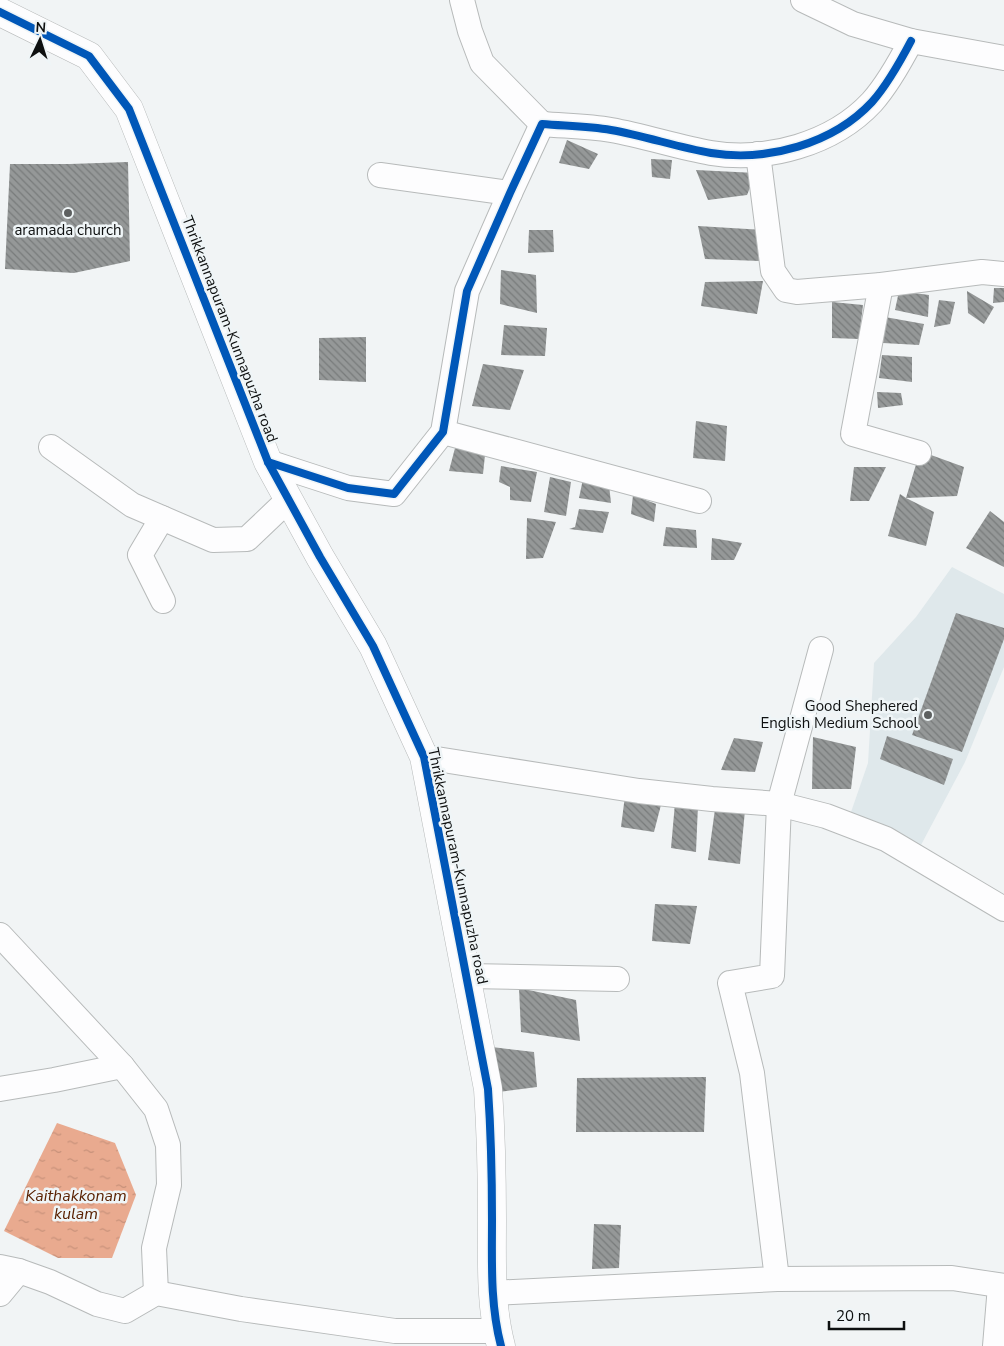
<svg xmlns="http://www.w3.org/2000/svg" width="1004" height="1346" font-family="'Nunito Sans',sans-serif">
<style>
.built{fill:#dfe8eb}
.water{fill:url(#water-ripples)}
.building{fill:url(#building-back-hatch)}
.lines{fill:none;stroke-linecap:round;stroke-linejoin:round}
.minor-casing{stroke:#b7baba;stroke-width:26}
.tertiary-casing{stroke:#b7baba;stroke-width:29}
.minor{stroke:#fdfdfe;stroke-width:24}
.tertiary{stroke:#fdfdfe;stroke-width:28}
.cycleway-casing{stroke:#eff5f7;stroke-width:11}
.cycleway{stroke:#0057b8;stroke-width:8}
.poi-dot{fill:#5d6060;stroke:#eff5f7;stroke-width:2}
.labels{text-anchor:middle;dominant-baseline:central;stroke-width:5;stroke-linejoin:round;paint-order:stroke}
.poi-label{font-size:15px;fill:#0e1010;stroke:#eff5f7}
.street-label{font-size:15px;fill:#0e1010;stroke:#eff5f7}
.water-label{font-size:16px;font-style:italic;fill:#5a2203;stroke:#eff5f7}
</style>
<defs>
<pattern id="water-ripples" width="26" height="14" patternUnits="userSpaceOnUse" patternTransform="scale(1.25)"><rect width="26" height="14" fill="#e9aa8f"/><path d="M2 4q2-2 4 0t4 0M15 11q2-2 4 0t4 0" fill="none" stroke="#c7917a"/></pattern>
<pattern id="building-back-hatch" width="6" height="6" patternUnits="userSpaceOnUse" patternTransform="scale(1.25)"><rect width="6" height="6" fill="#959898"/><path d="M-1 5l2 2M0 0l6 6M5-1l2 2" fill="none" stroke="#787b7b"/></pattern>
</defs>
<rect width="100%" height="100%" fill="#f1f4f5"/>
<polygon class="built" points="952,567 1004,594 1004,667 965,762 921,845 851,812 868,763 874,663 916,617"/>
<polygon class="water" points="57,1123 115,1143 136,1195 112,1258 58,1258 4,1231"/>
<g class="building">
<polygon points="567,140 598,154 589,169 559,163"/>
<polygon points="651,159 672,160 670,179 652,177"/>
<polygon points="128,162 130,261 74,273 5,269 10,164 70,164"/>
<polygon points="696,170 756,173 747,195 708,200"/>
<polygon points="698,226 764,230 760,261 705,259"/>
<polygon points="529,230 553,230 554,252 528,253"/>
<polygon points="501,270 536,275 537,313 500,304"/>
<polygon points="763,281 757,314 701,306 705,282"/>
<polygon points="994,288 1004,288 1004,302 993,303"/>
<polygon points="899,291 929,295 928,317 895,310"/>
<polygon points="967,291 994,307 984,324 968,313"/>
<polygon points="939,300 955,302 950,324 934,327"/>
<polygon points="832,302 863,305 859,339 832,338"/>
<polygon points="885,317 924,324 919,345 883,343"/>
<polygon points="504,325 547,328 545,356 501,355"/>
<polygon points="366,337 366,382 319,380 319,338"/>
<polygon points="882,355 912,357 912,382 879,378"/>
<polygon points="483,364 524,370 510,410 472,406"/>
<polygon points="877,392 901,393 903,405 878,408"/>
<polygon points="696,421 727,426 725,461 693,458"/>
<polygon points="455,448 485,455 483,474 449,471"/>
<polygon points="920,451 964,467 957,496 906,498 934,512 926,546 888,536 900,494 906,498"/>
<polygon points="501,466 537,472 531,502 510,500 510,487 499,482"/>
<polygon points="854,467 886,467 869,501 850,501"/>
<polygon points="550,477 571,482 566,516 544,512"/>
<polygon points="583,479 609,485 611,503 579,498"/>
<polygon points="633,495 656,504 654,522 631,514"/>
<polygon points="579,509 609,512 603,533 569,529 575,527"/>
<polygon points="990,511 1004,522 1004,567 966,548"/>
<polygon points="527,518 556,522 543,558 526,559"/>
<polygon points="666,527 696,530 697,548 663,546"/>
<polygon points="712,538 742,543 734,560 711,560"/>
<polygon points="956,613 1004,628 1004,639 962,752 912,735"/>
<polygon points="887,736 953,759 944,785 880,759"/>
<polygon points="813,737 856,747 851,789 812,789"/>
<polygon points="734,738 763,742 755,772 721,770"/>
<polygon points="625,796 662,801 654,832 621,827"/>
<polygon points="675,803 698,805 696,852 671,848"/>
<polygon points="715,809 745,810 740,864 708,860"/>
<polygon points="655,904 697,906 690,944 652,941"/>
<polygon points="519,988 576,1000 580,1041 521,1032"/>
<polygon points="492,1047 534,1052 537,1087 499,1092"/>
<polygon points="706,1077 704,1132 576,1132 577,1078"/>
<polygon points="594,1224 621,1225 619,1268 592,1269"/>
</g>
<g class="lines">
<defs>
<g id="minor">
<polyline points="462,0 470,31 482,63 542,124"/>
<polyline points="803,0 853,24 911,41 1004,58"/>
<polyline points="758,154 773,271 786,290 797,292 881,285 982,272 1004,274"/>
<polyline points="380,175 510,193"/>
<polyline points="881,285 853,434 919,453"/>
<polyline points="443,432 699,501"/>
<polyline points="51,447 132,505 213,540 247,539 288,500"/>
<path d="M 268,462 L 348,488 L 394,494 L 443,432 L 467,291 L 510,193 L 542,124 C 565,126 588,126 611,130 C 645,136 677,147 711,153 C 767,162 833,144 872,102 C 888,84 900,62 911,41"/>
<polyline points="162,518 140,555 163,601"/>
<polyline points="424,757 639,791 712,799 779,804 826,816 886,839 1004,909"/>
<polyline points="0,935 122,1066 156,1109 168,1145 169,1185 154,1248 156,1293"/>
<polyline points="467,976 617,979"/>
<polyline points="0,1089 54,1080 122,1066"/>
<polyline points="0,1267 19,1271 50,1282 97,1304 125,1311 156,1293 241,1309 395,1331 497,1331"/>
<polyline points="777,1279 752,1073 730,983 772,976 779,804 821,649"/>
<polyline points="492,1293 777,1279 952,1278 1004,1286"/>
<polyline points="0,1294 19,1271"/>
<polyline points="995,1346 1000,1286"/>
</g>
<path id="tertiary" d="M 0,12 L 89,56 L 129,109 L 268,462 L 320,557 L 373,646 L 424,757 L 488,1089 C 491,1133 492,1176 492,1220 C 492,1262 490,1304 501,1346"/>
</defs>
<use href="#minor" class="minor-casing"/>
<use href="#tertiary" class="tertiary-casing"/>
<use href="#minor" class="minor"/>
<use href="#tertiary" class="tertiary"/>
<defs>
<g id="cycleway">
<path d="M 0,12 L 89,56 L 129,109 L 268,462 L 320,557 L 373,646 L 424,757 L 488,1089 C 491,1133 492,1176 492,1220 C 492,1262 490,1304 501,1346"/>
<path d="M 268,462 L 348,488 L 394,494 L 443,432 L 467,291 L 510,193 L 542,124 C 565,126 588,126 611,130 C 645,136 677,147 711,153 C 767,162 833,144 872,102 C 888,84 900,62 911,41"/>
</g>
</defs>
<use href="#cycleway" class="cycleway-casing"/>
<use href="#cycleway" class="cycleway"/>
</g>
<g class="poi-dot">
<circle cx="68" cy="213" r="5"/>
<circle cx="928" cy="715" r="5"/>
</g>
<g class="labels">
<g class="poi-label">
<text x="68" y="230">aramada church</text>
<text x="918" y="706" text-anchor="end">Good Shephered<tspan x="918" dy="17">English Medium School</tspan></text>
</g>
<g class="street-label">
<text transform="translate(230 329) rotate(69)">Thrikkannapuram-Kunnapuzha road</text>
<text transform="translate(458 866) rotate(78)">Thrikkannapuram-Kunnapuzha road</text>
</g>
<g class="water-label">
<text x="76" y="1196">Kaithakkonam<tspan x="76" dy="18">kulam</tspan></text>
</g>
</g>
<g transform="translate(40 40) rotate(4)" stroke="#eff5f7" stroke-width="4" paint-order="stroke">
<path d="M0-4L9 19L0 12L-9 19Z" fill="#0e1010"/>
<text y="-8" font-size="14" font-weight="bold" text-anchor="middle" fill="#0e1010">N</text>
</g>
<path d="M829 1321v8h75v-8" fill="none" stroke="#0e1010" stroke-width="2.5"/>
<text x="836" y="1321" font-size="15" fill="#0e1010" stroke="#eff5f7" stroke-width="4" paint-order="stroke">20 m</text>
</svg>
